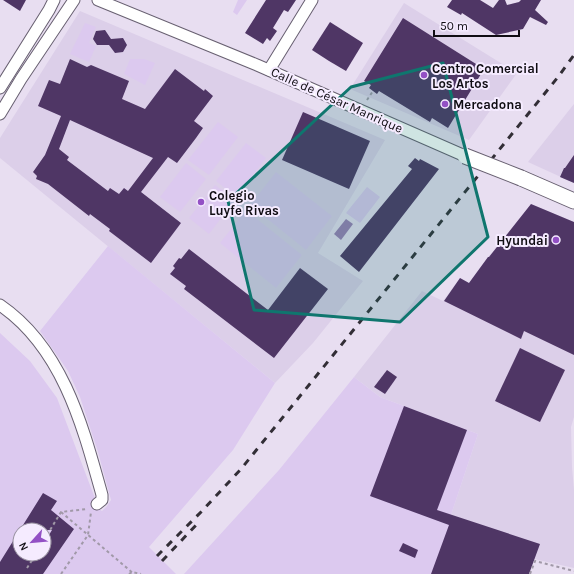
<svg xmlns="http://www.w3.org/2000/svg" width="574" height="574" font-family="Karla,sans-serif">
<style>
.built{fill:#dccfe9}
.green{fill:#dcc9ef;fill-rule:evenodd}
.water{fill:#9b7fb4}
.building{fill:#4f3665;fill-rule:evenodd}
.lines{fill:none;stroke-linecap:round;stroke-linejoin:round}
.street-casing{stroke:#686071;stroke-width:13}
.secondary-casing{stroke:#686071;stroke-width:17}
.path{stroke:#a199a8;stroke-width:2;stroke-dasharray:3 3;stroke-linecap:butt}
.street{stroke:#fff;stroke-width:11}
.secondary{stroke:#fff;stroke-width:15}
.rail{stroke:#322e36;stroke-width:3;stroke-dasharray:7 7;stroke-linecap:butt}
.secondary-bridge-casing{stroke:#686071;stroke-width:17;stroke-linecap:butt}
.secondary-bridge{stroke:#fff;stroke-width:15}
.marked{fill:#0f766e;fill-opacity:0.2;stroke:#0f766e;stroke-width:3;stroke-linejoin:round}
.poi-dot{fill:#9350c5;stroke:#f5ebff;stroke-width:1.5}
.labels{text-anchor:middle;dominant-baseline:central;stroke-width:4;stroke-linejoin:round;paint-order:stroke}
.poi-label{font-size:13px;font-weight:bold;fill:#100d13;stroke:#f5ebff;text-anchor:start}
.street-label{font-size:13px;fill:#100d13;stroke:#f5ebff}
</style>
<rect width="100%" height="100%" fill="#e8def1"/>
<g class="built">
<polygon points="404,3 517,73 469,140 350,89"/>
<polygon points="80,11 385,140 318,253 363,281 313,343 275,383 0,158 0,138"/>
<polygon points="574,104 574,183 528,162"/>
<polygon points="531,204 574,222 574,417 571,427 572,467 574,490 574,568 534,559 451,515 478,434 380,397 354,377 422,291 443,301 460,278 469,283 488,257 497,247"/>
</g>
<g class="green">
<polygon points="238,0 247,0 237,15 233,12"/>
<polygon points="85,23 96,27 89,43 96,46 89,62 70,54"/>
<polygon points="130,59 144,59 155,63 145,85 124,74"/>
<polygon points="218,122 238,137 209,175 188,160"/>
<polygon points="246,143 266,158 236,197 216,181"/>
<polygon points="186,163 206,179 180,212 160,197"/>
<polygon points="276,172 332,216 306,250 250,205"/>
<polygon points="215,185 235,200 209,234 189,218"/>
<polygon points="367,187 380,197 360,223 346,213"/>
<polygon points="246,210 302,255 276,288 220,243"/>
<path d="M 108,246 L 275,383 L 233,450 L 149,547 L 176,574 L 0,574 L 0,333 L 30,361 L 57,398 L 99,509 L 102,511 L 107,506 L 111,500 L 98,452 L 80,397 L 68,371 L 40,331 ZM 20,530 L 44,530 L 44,554 L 20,554 Z"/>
<polygon points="354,377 380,397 478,434 451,515 529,574 184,574 279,470"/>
</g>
<polygon class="water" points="346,219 353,224 341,240 334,234"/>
<g class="building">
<polygon points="3,0 26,0 20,11"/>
<polygon points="266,0 296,0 288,12 284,10 273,28 277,31 270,41 267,38 263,44 245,33"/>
<polygon points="452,0 480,0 493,8 499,0 505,0 507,5 519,2 521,0 541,0 535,10 548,22 546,25 530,17 523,29 496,35 462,13 461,15 447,7"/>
<polygon points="403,18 484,69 448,128 432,118 430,122 379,91 377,94 369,88 371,85 364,81"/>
<polygon points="330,22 363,43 346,71 329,61 312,50"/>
<polygon points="105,30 111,39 123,38 127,45 123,52 115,53 109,45 97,45 93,39 96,31"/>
<path d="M 70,59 L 87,67 L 91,65 L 129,81 L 122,99 L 145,109 L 175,69 L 204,91 L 205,89 L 213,96 L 194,121 L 203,128 L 196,138 L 177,163 L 168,157 L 141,192 L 181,223 L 151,263 L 109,231 L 110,229 L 90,214 L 89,216 L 48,184 L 36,179 L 37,176 L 33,172 L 45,155 L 61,116 L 38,106 L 49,80 L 60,84 ZM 70,120 L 153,158 L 128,191 L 124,188 L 119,194 L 110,188 L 108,191 L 67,160 L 69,157 L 59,149 Z"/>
<polygon points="303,112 370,141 349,189 282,160"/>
<polygon points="574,155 574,183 560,177 564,168 565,168"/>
<polygon points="415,158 419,161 420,159 439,169 359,272 340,256 412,169 408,166"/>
<polygon points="531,204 574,222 574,355 524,331 521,339 444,301 460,278 469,283 488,257 489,257"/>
<polygon points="189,249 268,310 300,268 328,289 274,358 184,289 186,286 170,274 175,268 173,266 179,258 181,259"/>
<polygon points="520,348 565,370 540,422 495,401"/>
<polygon points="387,370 397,377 385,394 374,387"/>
<polygon points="404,406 467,430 437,510 540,544 529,574 431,574 449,525 370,496"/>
<path d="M 43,493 L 57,501 L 51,510 L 74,529 L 43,574 L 0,574 L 0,562 ZM 20,530 L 52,530 L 44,543 L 44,554 L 20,554 Z"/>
<polygon points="403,543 418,550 415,558 399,551"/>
</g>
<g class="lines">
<defs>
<g id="street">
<polyline points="98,0 257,65 465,156"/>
<polyline points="269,70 312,0"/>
<polyline points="0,88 49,10 54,0"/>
<polyline points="0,114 21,79 74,0"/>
<path d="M 0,305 C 63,348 83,427 102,495 L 102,500 L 97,504"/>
</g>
<polyline id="secondary" points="521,178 574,201"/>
</defs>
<use href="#street" class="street-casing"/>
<use href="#secondary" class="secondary-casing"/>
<g class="path">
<polyline points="367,100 373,91"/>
<polyline points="61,512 134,574"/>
<polyline points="44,540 61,512 87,509"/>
<polyline points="27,568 36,554"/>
<polyline points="61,574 88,535 91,512"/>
<polyline points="129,574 132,572 141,574"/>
<polyline points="530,574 535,561 574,571"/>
</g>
<use href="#street" class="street"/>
<use href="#secondary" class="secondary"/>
<g class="rail">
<polyline points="157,556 202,511 241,469 558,77 574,55"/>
<polyline points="162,561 198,523"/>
</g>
<defs>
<polyline id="secondary-bridge" points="465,156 521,178"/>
</defs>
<use href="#secondary-bridge" class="secondary-bridge-casing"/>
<use href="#secondary-bridge" class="secondary-bridge"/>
</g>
<path class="marked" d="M 443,63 L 488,237 L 400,322 L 254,310 L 228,201 L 351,87 Z"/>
<g class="poi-dot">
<circle cx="424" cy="75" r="4"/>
<circle cx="445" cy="104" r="4"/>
<circle cx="201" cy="202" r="4"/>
<circle cx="556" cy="240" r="4"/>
</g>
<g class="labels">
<g class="poi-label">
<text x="432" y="68">Centro Comercial<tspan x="432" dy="15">Los Artos</tspan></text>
<text x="453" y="104">Mercadona</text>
<text x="209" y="195">Colegio<tspan x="209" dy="15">Luyfe Rivas</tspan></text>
<text x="548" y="240" text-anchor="end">Hyundai</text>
</g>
<g class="street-label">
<text transform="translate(337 100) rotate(24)">Calle de César Manrique</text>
</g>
</g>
<g transform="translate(32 542) rotate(243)"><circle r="19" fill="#f5ebff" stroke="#9992a1"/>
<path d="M0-3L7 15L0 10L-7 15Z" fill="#9350c5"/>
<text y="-6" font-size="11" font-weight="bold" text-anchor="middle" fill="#100d13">N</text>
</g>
<path d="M434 30v6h85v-6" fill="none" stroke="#100d13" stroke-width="2"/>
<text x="440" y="30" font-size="12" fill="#100d13" stroke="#f5ebff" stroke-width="3" paint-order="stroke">50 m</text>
</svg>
